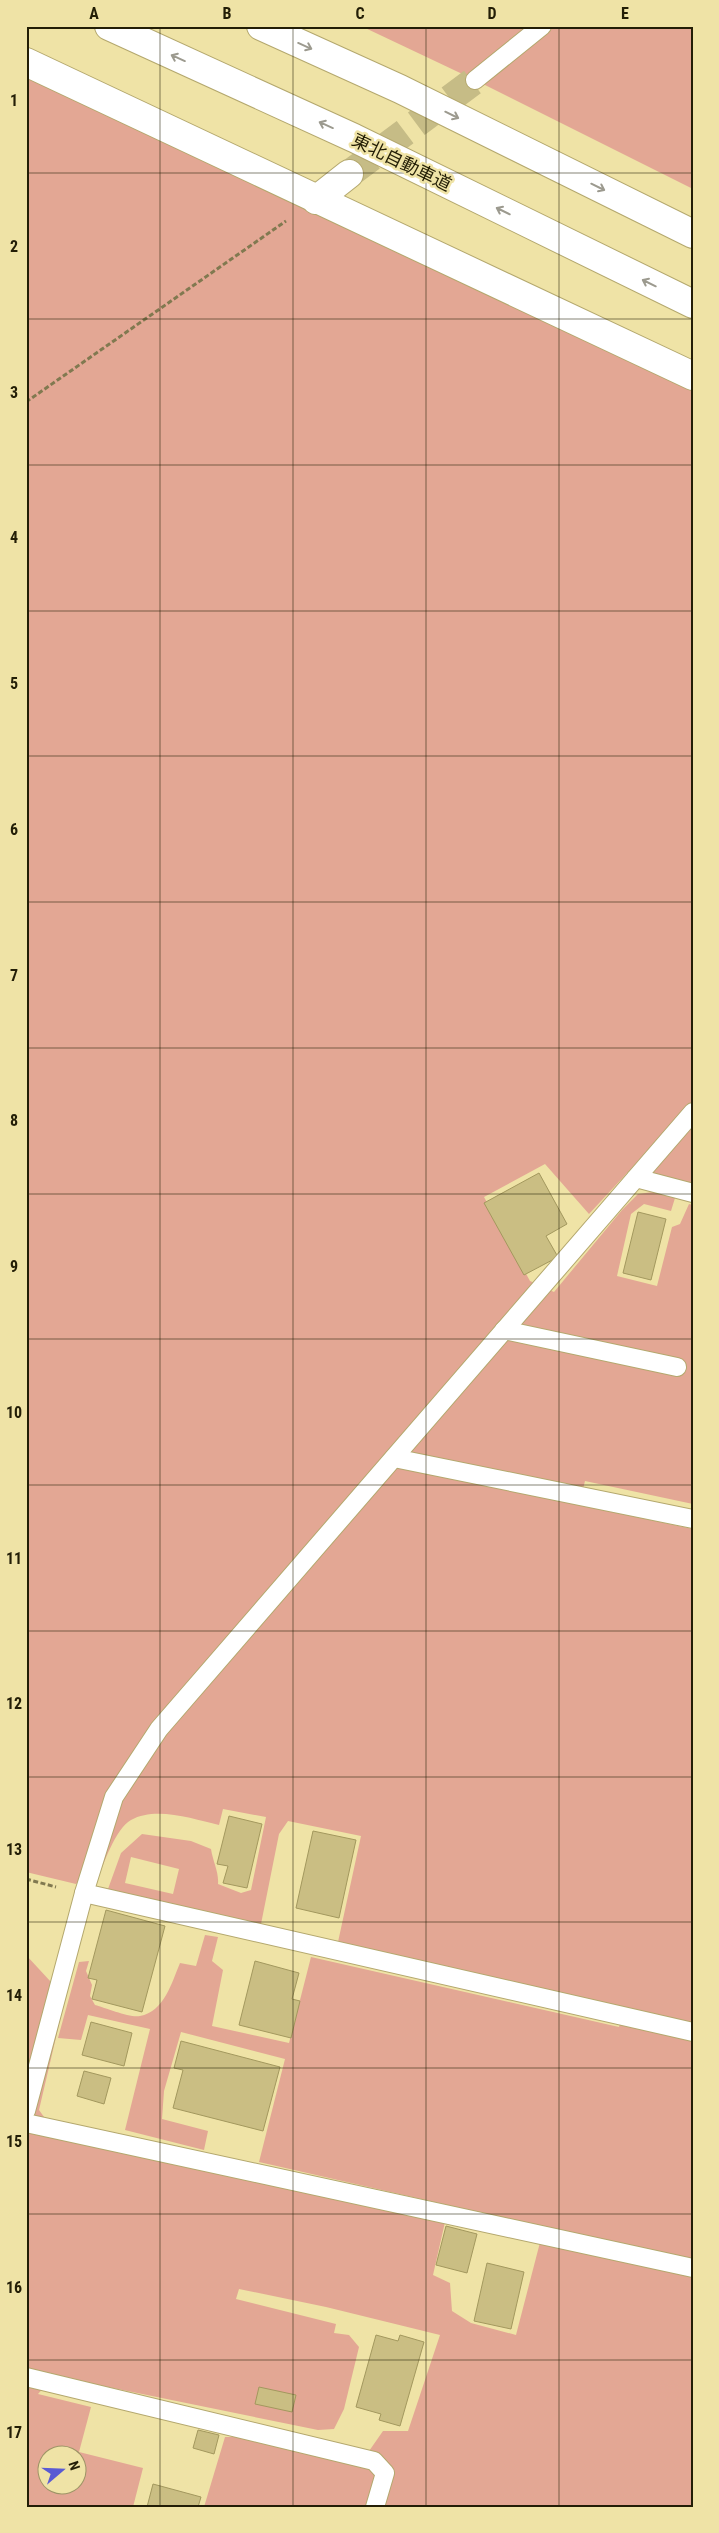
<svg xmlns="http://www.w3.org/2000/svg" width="719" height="2533" font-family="'Roboto Condensed','Noto Sans JP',sans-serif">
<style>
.green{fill:#e3a794;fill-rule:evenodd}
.building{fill:#cabe83;stroke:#a3985e}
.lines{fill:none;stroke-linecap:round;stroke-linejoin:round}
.minor-tunnel{stroke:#c6bc86;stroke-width:28;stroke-dasharray:28 14;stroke-linecap:butt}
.service-casing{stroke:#b4a86e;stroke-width:20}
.minor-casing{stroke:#b4a86e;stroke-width:30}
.motorway-casing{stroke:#b4a86e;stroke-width:30}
.path{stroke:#817950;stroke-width:3;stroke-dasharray:5 2.5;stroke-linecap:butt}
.service{stroke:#fff;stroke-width:18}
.minor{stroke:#fff;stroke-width:28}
.motorway{stroke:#fff;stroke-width:28}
.oneway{stroke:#9c9a8f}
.grid{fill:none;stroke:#231e06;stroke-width:1;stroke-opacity:0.55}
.labels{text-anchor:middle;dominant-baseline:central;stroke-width:5;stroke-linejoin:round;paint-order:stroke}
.street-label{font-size:18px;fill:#231e06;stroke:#efe3a6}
.neatline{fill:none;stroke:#231e06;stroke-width:2}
.grid-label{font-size:16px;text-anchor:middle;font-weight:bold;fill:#231e06}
</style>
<rect width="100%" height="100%" fill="#efe3a6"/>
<g class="green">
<polygon points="361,26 693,26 693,189 475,80"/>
<path d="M 26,70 L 693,383 L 693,1102 L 589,1214 L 545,1164 L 484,1197 L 530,1281 L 554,1292 L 622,1210 L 638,1194 L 653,1192 L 675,1198 L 671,1211 L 644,1204 L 631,1214 L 617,1276 L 657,1286 L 672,1227 L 680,1224 L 689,1204 L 693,1205 L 693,1504 L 585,1481 L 579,1505 L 693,1529 L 693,2507 L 204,2507 L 225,2437 L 243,2437 L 360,2464 L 383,2431 L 408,2431 L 440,2335 L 326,2307 L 239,2289 L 236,2299 L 336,2324 L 334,2333 L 349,2335 L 359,2347 L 344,2409 L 334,2429 L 318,2430 L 54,2376 L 38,2394 L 91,2407 L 79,2452 L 143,2468 L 133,2507 L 26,2507 L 26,1955 L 51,1982 L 64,2003 L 39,2110 L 57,2135 L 445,2222 L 433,2275 L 450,2283 L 452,2311 L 471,2323 L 516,2335 L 544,2227 L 259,2162 L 285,2059 L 181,2032 L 164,2091 L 162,2119 L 208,2131 L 204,2150 L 125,2130 L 150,2029 L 88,2015 L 81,2040 L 58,2038 L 79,1962 L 89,1961 L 86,1971 L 92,1985 L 90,1996 L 95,2005 C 106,2008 130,2018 140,2016 C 164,2012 172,1982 180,1963 L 196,1966 L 205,1935 L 218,1937 L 212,1961 L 223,1970 L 212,2026 L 289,2043 L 311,1957 L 619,2027 L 622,2016 L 338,1942 L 361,1836 L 288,1821 L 279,1834 L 261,1924 L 108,1889 L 121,1853 L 142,1834 L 191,1841 L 211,1849 C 213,1862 219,1872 218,1884 L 241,1893 L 251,1890 L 266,1817 L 223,1809 L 219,1825 C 193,1819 156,1806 131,1820 C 115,1829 104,1864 97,1880 L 80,1880 L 76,1884 L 26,1872 ZM 131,1857 L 179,1869 L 173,1894 L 125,1883 ZM 48,2456 L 78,2456 L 78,2486 L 48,2486 Z"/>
<polygon points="693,1124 693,1183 657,1175 652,1171"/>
</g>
<g class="building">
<polygon points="539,1173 567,1224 546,1236 558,1257 524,1275 484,1203"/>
<polygon points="638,1212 666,1219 651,1280 623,1273"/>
<polygon points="229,1816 262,1824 247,1888 223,1883 228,1866 217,1864"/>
<polygon points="313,1831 356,1840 339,1918 296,1908"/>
<polygon points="106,1910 165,1926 142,2012 92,1999 97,1980 88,1978"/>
<polygon points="255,1961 299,1973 292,1999 300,2001 291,2038 239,2025"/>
<polygon points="91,2022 132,2033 124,2066 82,2055"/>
<polygon points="181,2041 280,2067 263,2131 173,2108 183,2070 174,2068"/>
<polygon points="84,2071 111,2078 104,2104 77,2096"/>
<polygon points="446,2226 477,2234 467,2273 436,2265"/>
<polygon points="487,2263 524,2272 511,2329 474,2321"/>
<polygon points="376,2335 398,2341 400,2335 424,2342 400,2426 379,2420 381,2414 356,2407"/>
<polygon points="259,2387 296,2395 292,2412 255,2404"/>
<polygon points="198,2430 219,2435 214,2454 193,2448"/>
<polygon points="153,2484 201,2497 198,2507 147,2507"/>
</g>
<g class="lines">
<polyline class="minor-tunnel" points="349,174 475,80"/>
<defs>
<g id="service">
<polyline points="475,80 542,26"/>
<polyline points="636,1178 693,1193"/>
<polyline points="504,1330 677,1367"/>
<polyline points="394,1458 693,1519"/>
<polyline points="84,1893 693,2032"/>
<polyline points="26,2111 84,1893 114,1797 159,1729 693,1112"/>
<polyline points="26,2123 693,2268"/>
<polyline points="26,2377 374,2461 385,2473 375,2507"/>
</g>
<g id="minor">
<polyline points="26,62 693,376"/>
<polyline points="316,200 349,174"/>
</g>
<g id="motorway">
<polyline points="109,26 354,138 693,304"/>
<polyline points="261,26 400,89 693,234"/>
</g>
</defs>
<use href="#service" class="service-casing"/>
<use href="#minor" class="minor-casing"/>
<use href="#motorway" class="motorway-casing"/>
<g class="path">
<polyline points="26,402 286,221"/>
<polyline points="26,1879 56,1887"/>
</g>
<use href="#service" class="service"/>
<use href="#minor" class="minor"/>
<use href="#motorway" class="motorway"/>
</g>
<defs><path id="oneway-shaft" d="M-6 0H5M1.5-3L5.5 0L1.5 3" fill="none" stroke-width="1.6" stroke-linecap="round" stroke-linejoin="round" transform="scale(1.25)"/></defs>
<g class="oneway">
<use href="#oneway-shaft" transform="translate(305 46) rotate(24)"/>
<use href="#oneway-shaft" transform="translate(178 58) rotate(-156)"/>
<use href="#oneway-shaft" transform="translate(452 115) rotate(26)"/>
<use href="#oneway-shaft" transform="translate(326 125) rotate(-156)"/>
<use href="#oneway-shaft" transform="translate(598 187) rotate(26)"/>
<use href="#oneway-shaft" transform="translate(503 211) rotate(-154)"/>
<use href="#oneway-shaft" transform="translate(649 283) rotate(-154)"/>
</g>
<path class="grid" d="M 160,26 L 160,2507M 293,26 L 293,2507M 426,26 L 426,2507M 559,26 L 559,2507M 26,173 L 693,173M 26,319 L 693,319M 26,465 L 693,465M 26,611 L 693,611M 26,756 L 693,756M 26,902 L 693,902M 26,1048 L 693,1048M 26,1194 L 693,1194M 26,1339 L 693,1339M 26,1485 L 693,1485M 26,1631 L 693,1631M 26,1777 L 693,1777M 26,1922 L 693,1922M 26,2068 L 693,2068M 26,2214 L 693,2214M 26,2360 L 693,2360"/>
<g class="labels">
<g class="street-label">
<text transform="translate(402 162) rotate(26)">東北自動車道</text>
</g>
</g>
<rect width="719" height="2533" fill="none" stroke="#efe3a6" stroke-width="55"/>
<g transform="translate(62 2470) rotate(71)"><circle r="24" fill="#efe3a6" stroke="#9d9466"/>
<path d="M0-4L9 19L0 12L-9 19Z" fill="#5a5bd3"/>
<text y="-8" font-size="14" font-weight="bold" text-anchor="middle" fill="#231e06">N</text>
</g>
<rect x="28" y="28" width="664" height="2478" class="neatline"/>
<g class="grid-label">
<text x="94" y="19">A</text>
<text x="227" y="19">B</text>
<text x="360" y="19">C</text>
<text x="492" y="19">D</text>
<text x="625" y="19">E</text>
<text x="14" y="106">1</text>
<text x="14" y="252">2</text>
<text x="14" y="398">3</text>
<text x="14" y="543">4</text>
<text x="14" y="689">5</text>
<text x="14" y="835">6</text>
<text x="14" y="981">7</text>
<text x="14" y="1126">8</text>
<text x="14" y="1272">9</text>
<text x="14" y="1418">10</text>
<text x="14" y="1564">11</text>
<text x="14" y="1709">12</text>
<text x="14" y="1855">13</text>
<text x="14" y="2001">14</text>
<text x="14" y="2147">15</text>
<text x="14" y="2293">16</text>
<text x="14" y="2438">17</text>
</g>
</svg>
